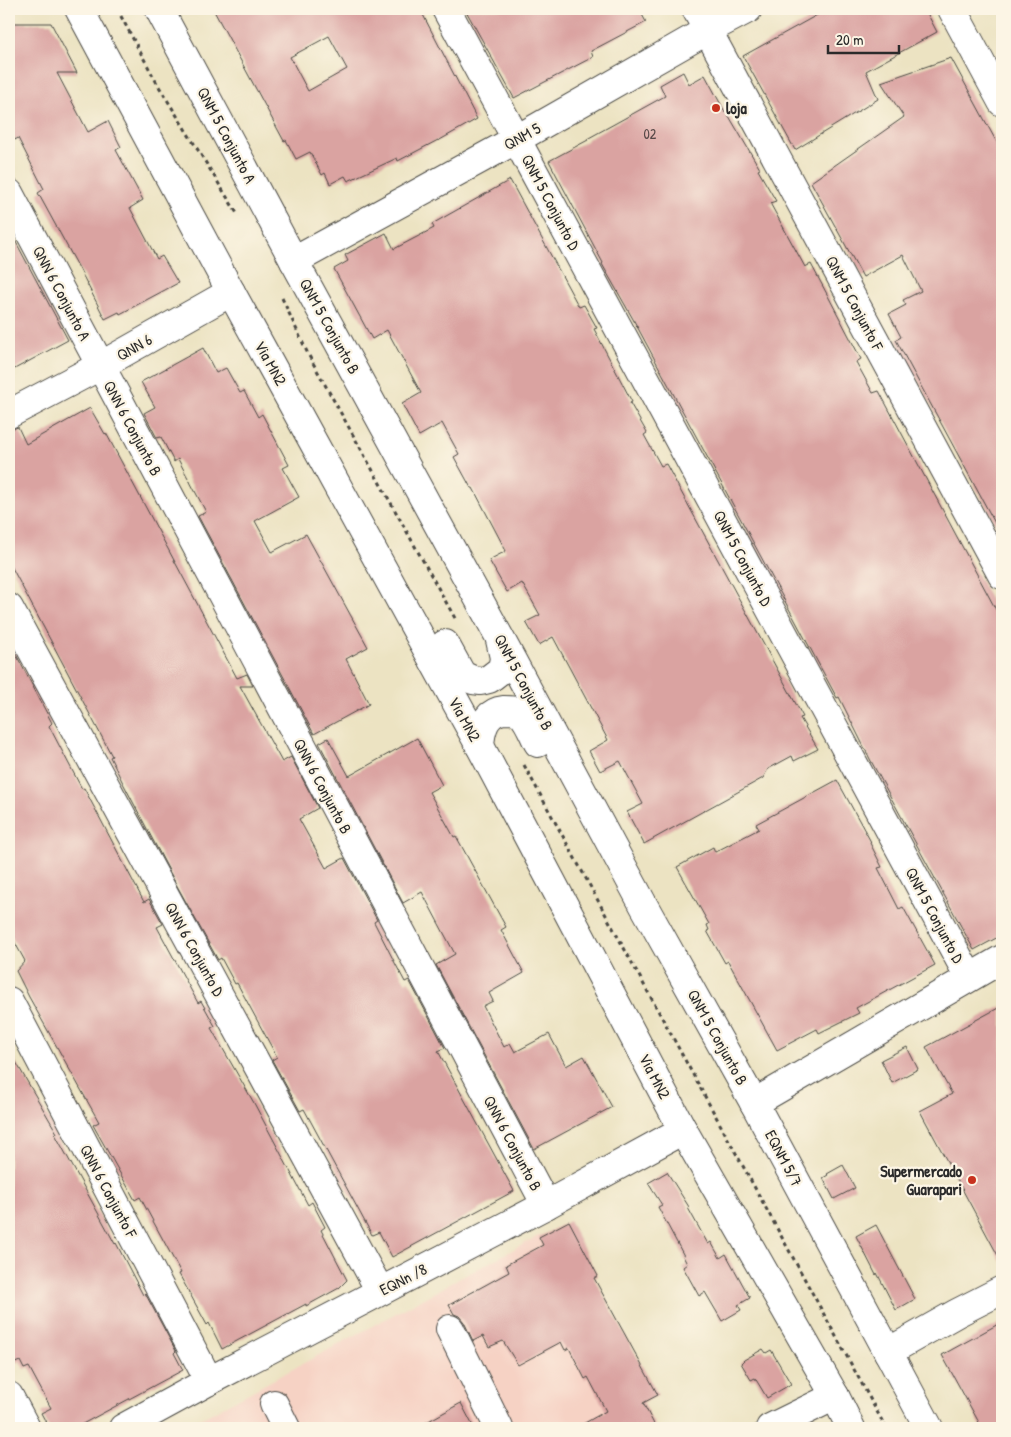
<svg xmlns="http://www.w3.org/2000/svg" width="1011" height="1437" font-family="'Patrick Hand',sans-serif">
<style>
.built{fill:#f6d2c4}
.building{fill:#daa3a1;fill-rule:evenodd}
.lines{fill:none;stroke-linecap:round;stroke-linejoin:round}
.minor-casing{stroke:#484742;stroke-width:30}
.major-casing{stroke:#484742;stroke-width:30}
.path{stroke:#484742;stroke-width:3;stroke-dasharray:4 4;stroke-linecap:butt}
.minor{stroke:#fff;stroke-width:28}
.major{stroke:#fff;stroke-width:28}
.poi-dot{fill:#c8321e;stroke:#fcf5e5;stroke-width:2}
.labels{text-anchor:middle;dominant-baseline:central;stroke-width:4.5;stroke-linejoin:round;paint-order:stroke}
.number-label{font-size:14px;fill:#574948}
.poi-label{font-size:16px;font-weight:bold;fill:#2b2b2b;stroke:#fcf5e5;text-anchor:start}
.street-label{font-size:16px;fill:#2b2b2b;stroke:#fcf5e5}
</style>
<rect width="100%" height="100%" fill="#fcf5e5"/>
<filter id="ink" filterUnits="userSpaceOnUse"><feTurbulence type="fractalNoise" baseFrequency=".02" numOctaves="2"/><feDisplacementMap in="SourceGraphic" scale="10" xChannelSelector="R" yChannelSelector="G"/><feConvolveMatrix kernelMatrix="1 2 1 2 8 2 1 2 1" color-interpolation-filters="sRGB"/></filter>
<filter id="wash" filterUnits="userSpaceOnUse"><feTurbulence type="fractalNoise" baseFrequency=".0096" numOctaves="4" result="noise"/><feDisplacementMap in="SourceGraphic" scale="20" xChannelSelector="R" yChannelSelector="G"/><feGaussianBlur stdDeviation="1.12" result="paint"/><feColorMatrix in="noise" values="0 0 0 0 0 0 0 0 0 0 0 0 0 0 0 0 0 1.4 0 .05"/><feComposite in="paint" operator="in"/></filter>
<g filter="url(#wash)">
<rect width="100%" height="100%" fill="#ece3c2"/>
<polygon class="built" points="540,1235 647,1428 184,1428"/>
<g id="blocks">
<g class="building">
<path d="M 213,9 L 420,9 L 477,119 L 438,141 L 438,140 L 398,161 L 397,158 L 348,181 L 345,176 L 330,184 L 325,173 L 322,175 L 310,152 L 296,159 L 286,140 L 284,141 ZM 329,36 L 347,69 L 308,91 L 290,57 Z"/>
<polygon points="465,9 639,9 646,22 591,51 593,57 514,98"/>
<polygon points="828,9 925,9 937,32 866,71 878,99 795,150 743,56"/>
<polygon points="9,23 51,23 77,73 57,73 88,132 108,121 121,147 116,150 143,200 130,208 157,259 162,256 178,283 120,314 119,312 105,319 79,268 38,193 44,189 18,138 15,140 9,129"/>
<polygon points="951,58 1002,152 1002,536 896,340 901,337 889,314 906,305 903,300 921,291 903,255 863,277 811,182 904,117 881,82"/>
<polygon points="683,72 689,84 705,75 725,112 726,111 760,169 758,170 776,201 770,203 805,267 811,264 828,296 861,359 856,362 873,393 879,391 1002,621 1002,935 974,950 871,761 839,697 837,698 633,319 602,264 603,263 549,161 588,140 587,139 665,96 660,85"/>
<polygon points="510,180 579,307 584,305 597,328 594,329 632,402 630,403 647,433 644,435 661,466 666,464 803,717 800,718 818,749 794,761 792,756 768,769 763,778 644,844 627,812 643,804 620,761 600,771 589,751 608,740 553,637 539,645 526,622 540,615 522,583 507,592 489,560 506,551 473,488 471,488 454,457 459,454 442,423 419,436 402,404 421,393 387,330 372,339 334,269 348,261 345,255 386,233 394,249 434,228 432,224"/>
<polygon points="9,229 68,340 9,372"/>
<polygon points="203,348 216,373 226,368 240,393 244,391 258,417 262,414 289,465 283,468 299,497 255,521 272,552 306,534 368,647 346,659 369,704 314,734 198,516 206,512 178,459 174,462 161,437 157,438 144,413 155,407 141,382"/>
<polygon points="90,408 105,434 106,433 237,678 247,674 253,686 240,686 282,762 291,757 318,808 299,819 326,868 344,858 377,920 374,922 395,963 405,982 409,980 445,1048 438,1051 514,1191 392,1257 379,1232 372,1235 304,1109 300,1111 272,1060 277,1057 237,983 235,984 221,958 218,960 176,884 123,783 110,757 112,756 9,562 9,430 18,427 26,444"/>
<polygon points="9,641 52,723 49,726 82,789 84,788 144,902 149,899 163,924 157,927 198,1003 201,1001 215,1026 211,1028 254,1103 308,1205 312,1202 325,1227 321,1230 347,1280 339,1288 306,1306 306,1304 222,1349 209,1323 207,1325 179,1274 181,1273 140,1197 135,1200 93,1125 99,1122 29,997 16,971 25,961 9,932"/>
<polygon points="328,738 349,776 417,738 442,785 429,792 454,837 456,836 506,927 501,930 524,973 489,993 493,1001 483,1006 504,1047 510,1043 515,1052 549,1034 566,1066 584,1056 612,1107 534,1149 436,965 455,954 422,892 403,903 319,743"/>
<polygon points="837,780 871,842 870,843 882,867 878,868 899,909 903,907 935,965 856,1008 859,1013 819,1033 817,1029 777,1050 728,961 725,963 707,931 709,930 707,925 709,924 677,867 713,847 715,852 759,829 756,824"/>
<polygon points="1002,1006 1002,1263 920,1111 952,1094 926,1047"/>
<polygon points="907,1047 918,1069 892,1083 881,1060"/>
<polygon points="9,1050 57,1133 55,1134 115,1244 116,1243 143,1295 145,1293 176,1351 174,1353 183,1370 75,1428 49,1428 41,1413 51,1408 29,1367 24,1369 20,1361 15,1363 9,1352"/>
<polygon points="843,1165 855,1188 834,1199 823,1178 828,1175 827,1174"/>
<polygon points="667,1172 689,1207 688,1208 708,1244 711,1242 720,1258 726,1254 750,1298 738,1305 741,1310 722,1321 705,1292 699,1296 683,1267 687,1264 683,1256 684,1256 658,1207 662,1205 648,1183"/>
<polygon points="569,1221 598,1276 594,1278 658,1395 643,1403 656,1428 576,1428 606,1411 588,1377 585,1379 569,1348 565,1350 561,1342 518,1365 503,1341 489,1347 483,1336 473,1341 464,1322 459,1316 454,1314 449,1305 509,1272 506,1265 543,1245 539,1237"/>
<polygon points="876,1225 915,1299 896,1310 877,1273 876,1275 856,1236"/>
<polygon points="1002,1322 1002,1428 982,1428 942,1355"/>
<polygon points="763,1349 766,1353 771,1350 791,1384 767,1398 755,1378 751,1380 741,1363 744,1360"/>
<polygon points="461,1403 474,1428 416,1428"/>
</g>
</g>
</g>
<g filter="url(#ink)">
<use href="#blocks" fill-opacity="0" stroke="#484742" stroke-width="1"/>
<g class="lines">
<defs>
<g id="minor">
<polyline points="446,9 969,977"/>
<polyline points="696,9 1002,575"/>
<polyline points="952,9 1002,102"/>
<polyline points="9,193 546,1205"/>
<polyline points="294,261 517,139 708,30 748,9"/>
<polyline points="9,414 100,366 231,292"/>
<polyline points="9,608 380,1291"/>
<polyline points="9,1001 209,1381"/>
<polyline points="754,1103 1002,959"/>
<polyline points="450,1329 499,1428"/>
<polyline points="888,1352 957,1313 1002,1290"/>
<polyline points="9,1396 26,1428"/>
<polyline points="274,1404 286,1428"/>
<polyline points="123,1428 209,1381 546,1205 683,1130"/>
<polyline points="770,1428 835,1396"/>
</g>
<g id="major">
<polyline points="79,9 231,292 480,746 683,1130 835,1396 851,1428"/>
<polyline points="159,9 294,261 500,638 644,906 754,1103 929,1428"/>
<polyline points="445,644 462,675 473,680 481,681 489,679 502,669 504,658 500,640"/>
<path d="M 480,746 C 481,730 485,712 504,710 C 509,710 515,710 519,712 C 528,718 533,734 538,743"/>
</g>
</defs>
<use href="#minor" class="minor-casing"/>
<use href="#major" class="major-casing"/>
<g class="path">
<polyline points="117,9 158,85 238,215"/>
<polyline points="282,298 308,354 456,620"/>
<polyline points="524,765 886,1428"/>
</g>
<use href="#minor" class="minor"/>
<use href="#major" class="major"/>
</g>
</g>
<g class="poi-dot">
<circle cx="716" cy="108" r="5"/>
<circle cx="972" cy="1180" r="5"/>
</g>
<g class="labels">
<g class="number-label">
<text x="650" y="133">02</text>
</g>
<g class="poi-label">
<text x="726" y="108">loja</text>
<text x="962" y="1171" text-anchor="end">Supermercado<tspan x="962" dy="18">Guarapari</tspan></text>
</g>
<g class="street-label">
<text transform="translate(227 135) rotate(62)">QNM 5 Conjunto A</text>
<text transform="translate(522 136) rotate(-29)">QNM 5</text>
<text transform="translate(551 202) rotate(62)">QNM 5 Conjunto D</text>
<text transform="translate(62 293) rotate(62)">QNN 6 Conjunto A</text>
<text transform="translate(855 303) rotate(62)">QNM 5 Conjunto F</text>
<text transform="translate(330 326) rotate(61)">QNM 5 Conjunto B</text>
<text transform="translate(134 347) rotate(-30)">QNN 6</text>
<text transform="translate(271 363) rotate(61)">Via MN2</text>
<text transform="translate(133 428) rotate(62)">QNN 6 Conjunto B</text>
<text transform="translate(743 558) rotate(62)">QNM 5 Conjunto D</text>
<text transform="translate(524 682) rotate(62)">QNM 5 Conjunto B</text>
<text transform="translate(465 719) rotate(61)">Via MN2</text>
<text transform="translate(323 786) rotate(62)">QNN 6 Conjunto B</text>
<text transform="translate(935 915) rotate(62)">QNM 5 Conjunto D</text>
<text transform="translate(195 949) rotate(61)">QNN 6 Conjunto D</text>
<text transform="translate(718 1037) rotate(61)">QNM 5 Conjunto B</text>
<text transform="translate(655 1076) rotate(62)">Via MN2</text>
<text transform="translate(513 1143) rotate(62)">QNN 6 Conjunto B</text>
<text transform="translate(784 1158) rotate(62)">EQNM 5/7</text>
<text transform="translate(109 1191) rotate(62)">QNN 6 Conjunto F</text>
<text transform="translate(403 1279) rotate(-27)">EQNn /8</text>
</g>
</g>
<rect width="1011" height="1437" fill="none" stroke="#fcf5e5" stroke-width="30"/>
<path d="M828 45v8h71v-8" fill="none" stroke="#2b2b2b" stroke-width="2.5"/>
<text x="836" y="45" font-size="15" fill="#2b2b2b" stroke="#fcf5e5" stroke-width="4" paint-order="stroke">20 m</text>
</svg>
